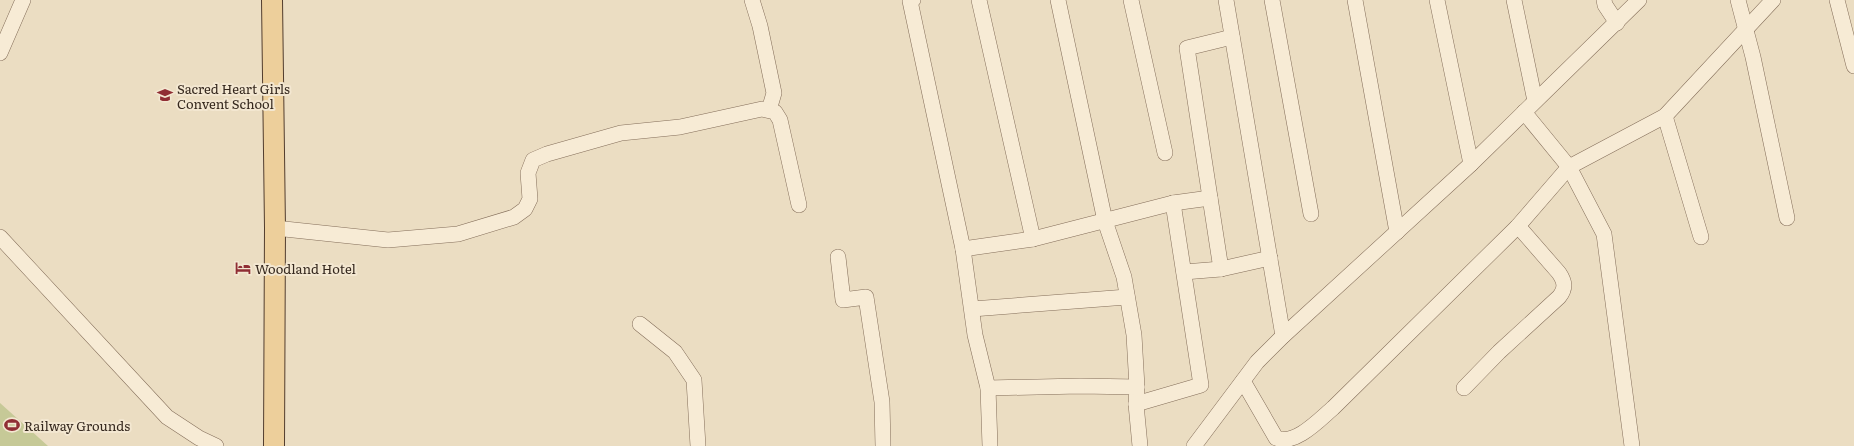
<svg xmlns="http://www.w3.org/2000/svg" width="1854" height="446" font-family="Literata,serif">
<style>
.green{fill:#c6c997}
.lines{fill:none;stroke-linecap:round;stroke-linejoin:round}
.minor-casing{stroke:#846e5a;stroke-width:16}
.major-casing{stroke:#523d2e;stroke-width:22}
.minor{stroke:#f7ebd5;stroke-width:15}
.major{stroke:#edcf9b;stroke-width:20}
.labels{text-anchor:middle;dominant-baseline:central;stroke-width:4;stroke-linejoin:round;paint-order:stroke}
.poi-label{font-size:13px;fill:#35281e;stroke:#f3e7d1;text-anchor:start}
</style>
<rect width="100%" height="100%" fill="#ebddc2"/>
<polygon class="green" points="0,403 48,446 0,446"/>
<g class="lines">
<defs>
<g id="minor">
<polyline points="752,0 760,26 774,93 769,110"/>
<polyline points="913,0 910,1 963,249 1033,239 1173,203 1210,198"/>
<polyline points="979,0 1033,239"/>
<polyline points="1058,0 1105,221 1124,277 1134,335 1137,387 1136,404 1140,446"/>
<polyline points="1131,0 1165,153"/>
<polyline points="1226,0 1283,336"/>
<polyline points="1272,0 1311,214"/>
<polyline points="1355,0 1397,232"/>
<polyline points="1437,0 1471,164"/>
<polyline points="1514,0 1535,101"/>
<polyline points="1604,0 1605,5 1617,23"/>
<polyline points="1738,0 1753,57 1787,218"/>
<polyline points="1837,0 1854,66"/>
<polyline points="0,53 23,0"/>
<polyline points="1524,112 1569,167 1604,234 1632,446"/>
<polyline points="1665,116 1701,237"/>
<polyline points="275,228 388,240 458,234 514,217 525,209 530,199 528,173 533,160 547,154 621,133 680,127 762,109 775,112 780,120 799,205"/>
<polyline points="0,237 167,417 199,438 216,446"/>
<polyline points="963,249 975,335 988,388 990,446"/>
<polyline points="838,257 843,300 866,297 882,402 883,446"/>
<polyline points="1221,269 1187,48 1232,37"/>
<polyline points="1184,272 1221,269 1270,258"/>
<polyline points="972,309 1127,297"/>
<polyline points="640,324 675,352 694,380 698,446"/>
<path d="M 1243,381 L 1276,438 C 1295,446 1319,420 1333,408 L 1518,226 L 1569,167 L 1665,116 L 1773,0"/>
<polyline points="988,388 1080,386 1137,387"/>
<path d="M 1464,388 L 1499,352 L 1559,297 C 1566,288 1565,282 1559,273 L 1518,226"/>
<polyline points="1136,404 1201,385 1173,203"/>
<polyline points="1194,446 1257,362 1283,336 1471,164 1639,0"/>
</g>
<polyline id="major" points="272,0 275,228 274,446"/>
</defs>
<use href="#minor" class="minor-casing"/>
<use href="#major" class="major-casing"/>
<use href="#minor" class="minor"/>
<use href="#major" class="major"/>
</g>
<defs>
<symbol id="school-bare" viewBox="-9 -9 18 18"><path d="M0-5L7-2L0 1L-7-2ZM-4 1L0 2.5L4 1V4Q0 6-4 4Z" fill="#902e34" stroke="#f3e7d1" stroke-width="2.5" paint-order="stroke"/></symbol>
<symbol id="hotel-bare" viewBox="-9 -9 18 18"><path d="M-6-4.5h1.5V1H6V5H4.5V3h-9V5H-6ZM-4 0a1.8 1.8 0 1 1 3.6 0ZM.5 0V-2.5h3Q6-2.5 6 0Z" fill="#902e34" stroke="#f3e7d1" stroke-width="2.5" paint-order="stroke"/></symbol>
<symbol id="stadium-bare" viewBox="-9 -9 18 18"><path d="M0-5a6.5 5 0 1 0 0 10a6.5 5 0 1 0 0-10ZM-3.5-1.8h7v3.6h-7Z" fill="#902e34" stroke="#f3e7d1" stroke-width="2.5" paint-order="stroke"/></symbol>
</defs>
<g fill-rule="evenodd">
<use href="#school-bare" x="154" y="84" width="22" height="22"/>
<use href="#hotel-bare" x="232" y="257" width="22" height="22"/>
<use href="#stadium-bare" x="1" y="414" width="22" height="22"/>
</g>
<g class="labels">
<g class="poi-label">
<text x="177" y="88">Sacred Heart Girls<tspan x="177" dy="15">Convent School</tspan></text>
<text x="255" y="268">Woodland Hotel</text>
<text x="24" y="425">Railway Grounds</text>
</g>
</g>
</svg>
